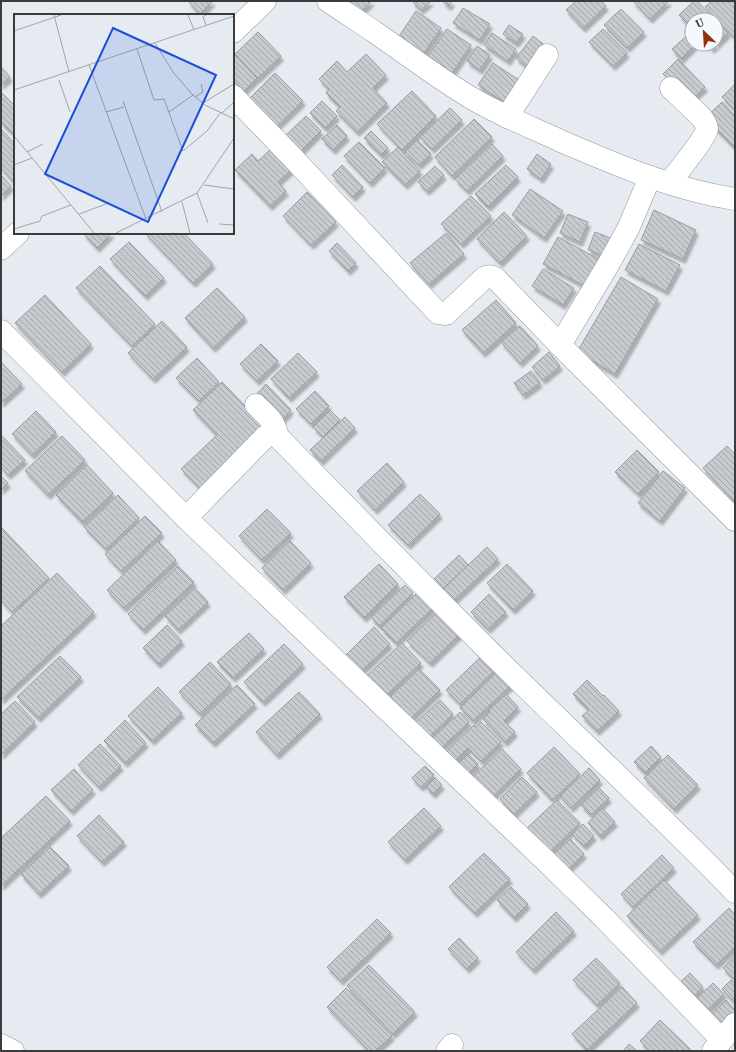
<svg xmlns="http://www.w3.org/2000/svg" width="736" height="1052" font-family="'Noto Serif',serif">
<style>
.building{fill:url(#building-back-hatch);stroke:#989da2;filter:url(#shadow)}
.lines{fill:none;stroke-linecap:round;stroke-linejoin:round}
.minor-casing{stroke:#92979c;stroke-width:23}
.minor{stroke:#fff;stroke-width:22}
.inset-road{fill:none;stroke:#a1a5a9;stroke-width:1}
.view{fill:#1d4ed8;fill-opacity:0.15;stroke:#1d4ed8;stroke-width:2}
.inset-edge{fill:none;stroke:#393b3d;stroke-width:2}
</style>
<defs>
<pattern id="building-back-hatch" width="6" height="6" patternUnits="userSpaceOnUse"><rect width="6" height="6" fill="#c6cbd0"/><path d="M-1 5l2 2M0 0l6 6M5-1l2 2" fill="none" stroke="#a2a6aa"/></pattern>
<filter id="shadow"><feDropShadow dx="2.5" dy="4.5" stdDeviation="1" flood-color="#0004"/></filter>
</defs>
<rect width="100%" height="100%" fill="#e6ebf1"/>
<g class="building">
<polygon points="188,1 213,1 200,14"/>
<polygon points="348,1 372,1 359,13"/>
<polygon points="412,1 431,1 421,10"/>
<polygon points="442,1 452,1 449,6"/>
<polygon points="576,1 601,1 606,6 583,28 566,10"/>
<polygon points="633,1 669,1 650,19"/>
<polygon points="694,1 697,1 715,20 692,20 692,28 679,15"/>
<polygon points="712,1 735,2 735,38 705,7"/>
<polygon points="463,8 490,24 480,40 453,23"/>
<polygon points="621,9 644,32 627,48 604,25"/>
<polygon points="416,11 441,28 420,59 395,42"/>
<polygon points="716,21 728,33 712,49 708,44 716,44"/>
<polygon points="509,25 523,34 516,43 503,34"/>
<polygon points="447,29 471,45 452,73 428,56"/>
<polygon points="603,29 627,53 613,66 589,42"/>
<polygon points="692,31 692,44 696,44 681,59 672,49"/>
<polygon points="258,32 281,56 258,78 235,54"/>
<polygon points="492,33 516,49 508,61 484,45"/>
<polygon points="533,36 547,47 530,69 516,58"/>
<polygon points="477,46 490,55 480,70 467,61"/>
<polygon points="234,54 257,78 244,91 233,80"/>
<polygon points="366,54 386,75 373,88 387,103 357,132 336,111 340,107 326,93 329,89 319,79 337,61 347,72"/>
<polygon points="678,59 705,87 690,101 663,74"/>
<polygon points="493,63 522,82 507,104 478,85"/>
<polygon points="1,67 10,77 1,85"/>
<polygon points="275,73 303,101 274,129 247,101"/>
<polygon points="735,84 735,110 722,97"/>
<polygon points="412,91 436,116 402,150 377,124"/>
<polygon points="1,92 15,106 15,136 1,122"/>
<polygon points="322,101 337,116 325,128 310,113"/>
<polygon points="722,102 735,116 735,148 705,118"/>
<polygon points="450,108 462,120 432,149 420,137"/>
<polygon points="306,116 321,131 299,153 284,137"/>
<polygon points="474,119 492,137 452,176 435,157"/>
<polygon points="337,125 347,136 333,150 322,139"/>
<polygon points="1,129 15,144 15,183 1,168"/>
<polygon points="371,131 388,148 381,155 364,138"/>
<polygon points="417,140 431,154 419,165 405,152"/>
<polygon points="359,142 385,168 370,183 344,156"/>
<polygon points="492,144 503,156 467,191 455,179"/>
<polygon points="398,147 420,171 405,185 382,162"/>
<polygon points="271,149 291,170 278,182 286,191 270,206 235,170 252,154 258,161"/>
<polygon points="537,154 551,164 541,179 527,169"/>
<polygon points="342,165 363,187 353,197 332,175"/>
<polygon points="506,165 518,177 488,207 475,194"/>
<polygon points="435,166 444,175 427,191 418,182"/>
<polygon points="1,175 11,186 1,196"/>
<polygon points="530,189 563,211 544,238 512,215"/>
<polygon points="307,192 336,222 311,245 283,216"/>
<polygon points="471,196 491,216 461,244 441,224"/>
<polygon points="654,210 696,230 683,259 641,240"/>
<polygon points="504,212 527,236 500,263 477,239"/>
<polygon points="568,214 588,222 580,242 560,233"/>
<polygon points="595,232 618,241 611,258 588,250"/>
<polygon points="83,233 112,233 97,248"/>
<polygon points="145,233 184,233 213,264 193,283"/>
<polygon points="446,233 464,254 429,284 410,263"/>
<polygon points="558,237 602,261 587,287 543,264"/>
<polygon points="129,242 164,278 145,296 110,259"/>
<polygon points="337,243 356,263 348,271 329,251"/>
<polygon points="639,244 680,265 666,291 625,270"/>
<polygon points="100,266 155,324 132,346 76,288"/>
<polygon points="543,269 574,288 563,305 532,286"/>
<polygon points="621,277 658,299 615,374 577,352"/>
<polygon points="217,288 245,317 213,348 185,318"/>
<polygon points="45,295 91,344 62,372 15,323"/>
<polygon points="496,300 516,323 483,353 462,330"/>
<polygon points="162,321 187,347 153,379 128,353"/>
<polygon points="520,326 538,346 520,363 501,342"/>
<polygon points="261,344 278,361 257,381 240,364"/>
<polygon points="549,352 560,366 543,380 532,367"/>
<polygon points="298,353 317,372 289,398 271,379"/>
<polygon points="197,358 219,382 199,401 176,378"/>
<polygon points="1,362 22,384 1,403"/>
<polygon points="531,371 540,383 523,395 514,383"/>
<polygon points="222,382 246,407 272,427 204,492 181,469 217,435 193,410"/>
<polygon points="266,384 291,410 279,423 254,397"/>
<polygon points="315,391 329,406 311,424 296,409"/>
<polygon points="330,410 340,420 323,437 313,427"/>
<polygon points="36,411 56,432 32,455 12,434"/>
<polygon points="345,417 355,428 321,461 310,450"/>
<polygon points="1,435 25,460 8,475 1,467"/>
<polygon points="62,436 85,460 48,495 25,471"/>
<polygon points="727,446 735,454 735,502 703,468"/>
<polygon points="637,450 659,472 638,494 615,472"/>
<polygon points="387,463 404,482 375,510 357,491"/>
<polygon points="87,465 113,493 82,522 56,495"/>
<polygon points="663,471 685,488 660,521 638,503"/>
<polygon points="1,476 8,483 1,490"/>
<polygon points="420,494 440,514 408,545 388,525"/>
<polygon points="118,495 139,518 106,549 84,527"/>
<polygon points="267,509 291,533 262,560 239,536"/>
<polygon points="145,516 162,533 121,571 105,554"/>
<polygon points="1,527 49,578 12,612 1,600"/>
<polygon points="158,541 176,560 124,608 107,590"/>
<polygon points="290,541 311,563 283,590 262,568"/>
<polygon points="487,547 498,559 453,601 442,590"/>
<polygon points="459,555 468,565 442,590 433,580"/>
<polygon points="379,564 398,584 364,618 344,597"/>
<polygon points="507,564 533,591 513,610 487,583"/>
<polygon points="178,566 194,582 143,630 128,614"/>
<polygon points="57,573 94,612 1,700 1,626"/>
<polygon points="405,585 413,593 379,626 371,617"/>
<polygon points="195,588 208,602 178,630 165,616"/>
<polygon points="418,592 433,608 396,643 381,628"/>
<polygon points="489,594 506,612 488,629 471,612"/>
<polygon points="439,610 461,633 430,663 407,641"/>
<polygon points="167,625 182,641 158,664 143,648"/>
<polygon points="374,627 390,644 355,677 340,661"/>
<polygon points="249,633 264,649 233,678 217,662"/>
<polygon points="402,643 421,663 381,700 362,680"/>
<polygon points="284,644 303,664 263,702 244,682"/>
<polygon points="487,651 500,665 460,704 446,690"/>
<polygon points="60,656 81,677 38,718 17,697"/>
<polygon points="210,662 231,684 200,714 179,692"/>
<polygon points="419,669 440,690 407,722 386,701"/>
<polygon points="499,670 512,684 473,721 460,708"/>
<polygon points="587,680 603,696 604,695 619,711 597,731 582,716 589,710 573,694"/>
<polygon points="237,685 255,704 213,743 195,725"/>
<polygon points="158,687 182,713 152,741 128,716"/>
<polygon points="299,692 320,714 277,755 256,732"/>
<polygon points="506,694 518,707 504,721 515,732 505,742 483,719 489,713 488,711"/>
<polygon points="440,700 453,714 428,738 415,723"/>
<polygon points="15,701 35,722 1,755 1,714"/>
<polygon points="460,712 469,722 436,753 426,744"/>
<polygon points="125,720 146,743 125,763 104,741"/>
<polygon points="481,722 501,742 481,761 468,748 456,760 447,751 474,725 476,727"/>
<polygon points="100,744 121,766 99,787 78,765"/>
<polygon points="651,746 661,757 645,773 634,762"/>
<polygon points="554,747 580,774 552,800 527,773"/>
<polygon points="502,749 521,769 487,802 467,782"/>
<polygon points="468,754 478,764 467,775 457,765"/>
<polygon points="668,755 698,785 674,809 644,778"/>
<polygon points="425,766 434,775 421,787 412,778"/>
<polygon points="589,768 600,780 571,808 560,796"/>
<polygon points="74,769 93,790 71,811 51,790"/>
<polygon points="522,777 537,792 514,814 500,799"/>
<polygon points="435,778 442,785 433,794 426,787"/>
<polygon points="599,788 609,798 591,815 581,805"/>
<polygon points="46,796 70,821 1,886 1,838"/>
<polygon points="557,800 580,823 550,852 527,828"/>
<polygon points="424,808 441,826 405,860 388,842"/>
<polygon points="602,808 615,822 600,836 588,823"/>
<polygon points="99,815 124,842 102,862 77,836"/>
<polygon points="583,824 594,836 584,846 572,834"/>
<polygon points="570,839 584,854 566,871 552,856"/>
<polygon points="50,847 69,866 39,894 21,874"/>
<polygon points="484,853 510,879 475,913 449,887"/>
<polygon points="662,855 674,868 633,907 621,894"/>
<polygon points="664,880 698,915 660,951 627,916"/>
<polygon points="511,887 528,904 514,918 497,900"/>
<polygon points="729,908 735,915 735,947 716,965 693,942"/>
<polygon points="556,912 574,931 533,970 516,952"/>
<polygon points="377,919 391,933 341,981 327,967"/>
<polygon points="459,938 478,958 467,969 448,949"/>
<polygon points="735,956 735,980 723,968"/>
<polygon points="596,958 620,983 597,1005 573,980"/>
<polygon points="369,965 415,1012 393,1034 347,986"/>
<polygon points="690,973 703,987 690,1001 676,986"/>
<polygon points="731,980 735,983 735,998 732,1000 722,989"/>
<polygon points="713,983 724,994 704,1013 693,1002"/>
<polygon points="622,987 637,1003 587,1050 572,1034"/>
<polygon points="346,988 392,1036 375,1051 369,1051 327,1007"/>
<polygon points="726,1000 735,1010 735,1013 718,1029 707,1018"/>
<polygon points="660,1020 690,1049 688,1051 650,1051 640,1041"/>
<polygon points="629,1044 637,1051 623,1051"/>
</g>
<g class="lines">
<defs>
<g id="minor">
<path d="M 328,1 C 344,12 360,22 376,33 C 408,55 439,79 473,99 C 502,116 533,128 563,142 C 619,166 675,190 735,199"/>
<polyline points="233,32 265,1"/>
<path d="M 233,96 L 293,158 L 438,313 L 446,314 L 484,278 C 489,275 491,276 496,279 L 560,345 L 735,520"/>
<polyline points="507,117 547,55"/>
<path d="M 669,183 C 676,174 705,139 707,129 C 707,125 704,121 702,118 L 671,88"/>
<polyline points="1,249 18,233"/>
<polyline points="1,331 186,518 548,863 604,918 722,1040"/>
<polyline points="560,345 608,265 628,229 650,177"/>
<path d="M 256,405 C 268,417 274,420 278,437"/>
<path d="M 186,518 L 265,437 L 271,433 L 278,437 C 346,506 414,576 483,645 C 566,728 653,807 735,892"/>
<polyline points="1,1045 13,1051"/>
<polyline points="447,1051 452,1045"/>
<polyline points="713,1051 735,1024"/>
</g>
</defs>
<use href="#minor" class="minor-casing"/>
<use href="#minor" class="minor"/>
</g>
<g transform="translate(14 14)">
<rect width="220" height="220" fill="#e6ebf1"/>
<path class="inset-road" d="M 40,1 L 55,58M 174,1 L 180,16M 192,11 L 189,3 L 192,1M 0,17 L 47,1M 141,29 L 159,58 L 177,79 L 191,91 L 220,105M 123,35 L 140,86 L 150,85 L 169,137 L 193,117 L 207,98M 75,51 L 132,205M 45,66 L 56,98M 0,76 L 220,2M 181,83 L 189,78 L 187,70M 109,87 L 148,198M 189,89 L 220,70M 92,98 L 110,93M 155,98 L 179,81M 208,99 L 220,88M 0,122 L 80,219M 13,138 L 29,130M 0,151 L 18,144M 190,171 L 220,175M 183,179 L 194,209M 168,188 L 176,219M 65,200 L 95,189M 205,210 L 220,211M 0,215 L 26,207 L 28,202 L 57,191M 102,219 L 183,179 L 220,124"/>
<path class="view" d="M 99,14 L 202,61 L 134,208 L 31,160 Z"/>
<rect width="220" height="220" class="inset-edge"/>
</g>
<rect width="736" height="1052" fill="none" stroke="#393b3d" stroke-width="4"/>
<g transform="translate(704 32) rotate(335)"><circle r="19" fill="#f4f9fe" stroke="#a9adb1"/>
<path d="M0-3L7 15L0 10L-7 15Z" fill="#962f0b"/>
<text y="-6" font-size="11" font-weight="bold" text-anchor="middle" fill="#393b3d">U</text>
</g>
</svg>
